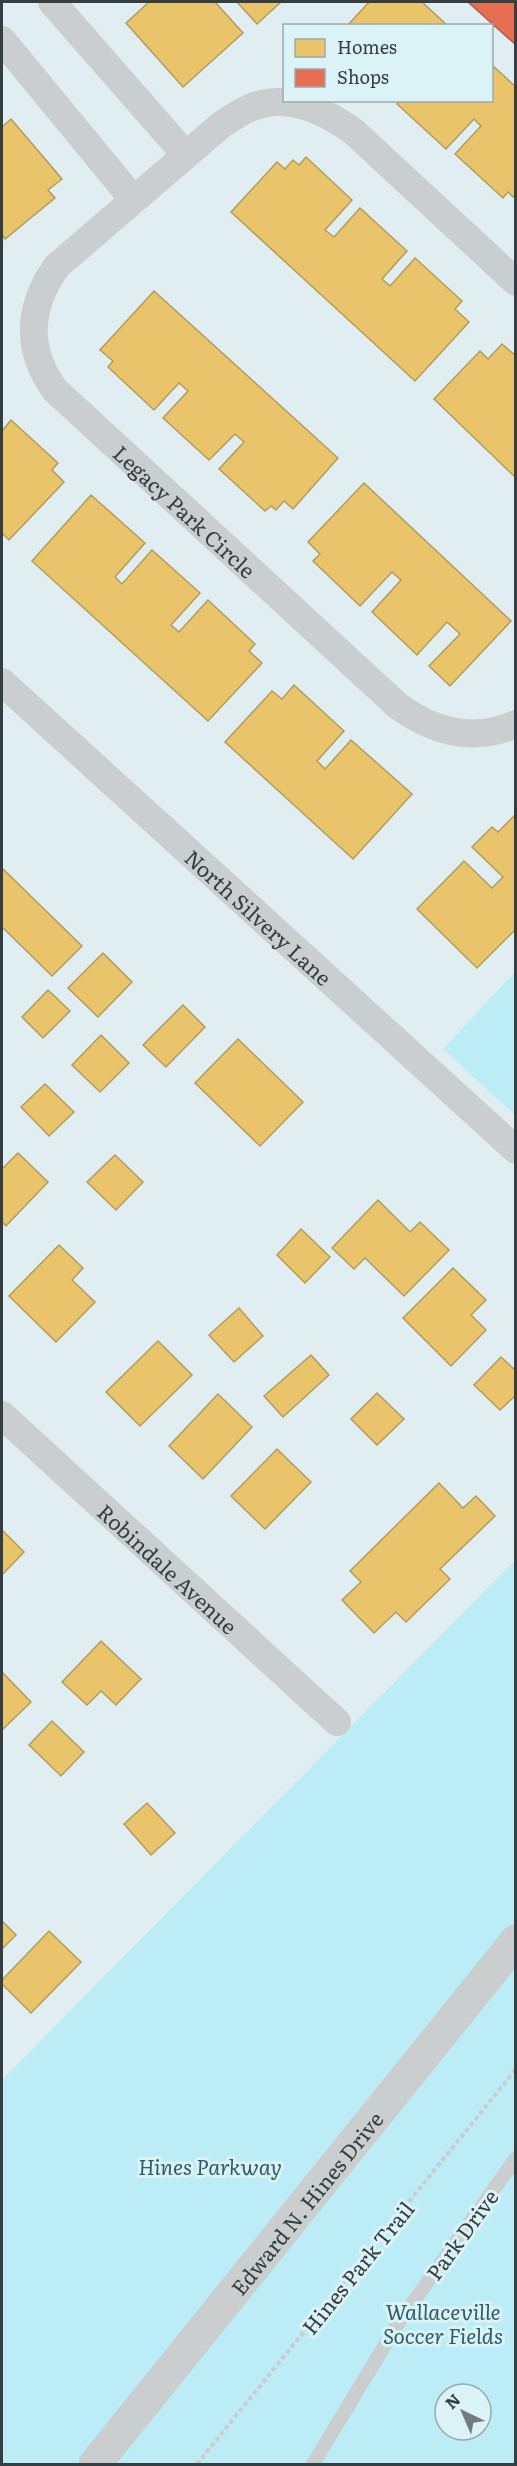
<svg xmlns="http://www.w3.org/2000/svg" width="517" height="2466" font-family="Literata,serif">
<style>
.green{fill:#bcecf6;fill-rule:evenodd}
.homes{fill:#e9c46a;stroke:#b39c5d;stroke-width:1.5}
.shops{fill:#e76f51;stroke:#b2604c;stroke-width:1.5}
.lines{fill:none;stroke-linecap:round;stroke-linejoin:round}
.path{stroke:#c8cdce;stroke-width:4;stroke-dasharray:4.5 3;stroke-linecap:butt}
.service{stroke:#cacecf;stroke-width:14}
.minor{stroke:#cacecf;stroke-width:28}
.tertiary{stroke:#cacecf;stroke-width:33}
.labels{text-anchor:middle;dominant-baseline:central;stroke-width:6;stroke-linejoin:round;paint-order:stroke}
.street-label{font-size:21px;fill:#353e40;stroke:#dbf2f7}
.park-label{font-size:21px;font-style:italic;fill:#2e5d66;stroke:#dbf2f7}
</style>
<rect width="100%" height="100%" fill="#e1eef1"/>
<g class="green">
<polygon points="515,972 515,1115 443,1049"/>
<path d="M 515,1560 L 515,2464 L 2,2464 L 2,2080 ZM 445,2394 L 481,2394 L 481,2430 L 445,2430 Z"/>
</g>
<g class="homes">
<polygon points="149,2 218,2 216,3 243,33 183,87 126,23"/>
<polygon points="237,2 281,2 257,24"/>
<polygon points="369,2 422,2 448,26 347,26"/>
<polygon points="492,65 516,87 516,194 513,197 508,192 503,198 455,154 481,126 474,119 446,149 397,104 400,100 492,100"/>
<polygon points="11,119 62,179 48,190 55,198 5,239 2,234 2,127"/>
<polygon points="306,157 352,200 325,230 334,237 360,208 407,251 382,279 390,286 415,258 462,301 455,309 469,322 415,381 231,212 277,162 285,169 293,160 299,165"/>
<polygon points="154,291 338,458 293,509 284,501 276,510 271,506 265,511 219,469 244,442 235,434 209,460 163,418 188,391 179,383 154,410 108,367 113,361 100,350"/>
<polygon points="502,344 516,356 516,478 434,399 480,351 488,359"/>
<polygon points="11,420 58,463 52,470 64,482 9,540 2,533 2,431"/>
<polygon points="364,483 511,621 450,686 429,666 460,634 447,622 417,655 372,612 401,580 392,572 360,606 313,561 320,554 308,542"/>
<polygon points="91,495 145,543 115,577 122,584 152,550 200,593 171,625 179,632 208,600 255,644 249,651 262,663 208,721 32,561"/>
<polygon points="294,685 344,731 317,761 325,769 351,740 412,794 353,859 225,742 272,691 282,699"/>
<polygon points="516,814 516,929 477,968 417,909 464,861 492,888 503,877 472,847 492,827 498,832"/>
<polygon points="2,868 82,946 52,976 2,927"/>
<polygon points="103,953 132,982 98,1017 68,988"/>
<polygon points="48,990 70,1011 43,1038 22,1017"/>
<polygon points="183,1005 205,1027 166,1067 143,1045"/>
<polygon points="101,1035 129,1063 100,1092 72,1065"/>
<polygon points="238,1039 303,1102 260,1146 195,1083"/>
<polygon points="45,1084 74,1112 49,1136 21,1107"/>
<polygon points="18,1153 48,1182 6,1226 2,1222 2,1169"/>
<polygon points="115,1155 143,1182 116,1210 87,1182"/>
<polygon points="378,1200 410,1232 420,1222 449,1250 404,1296 365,1258 354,1269 332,1248"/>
<polygon points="301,1229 330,1257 305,1283 277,1255"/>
<polygon points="59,1245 83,1268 72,1280 95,1302 56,1342 9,1296"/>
<polygon points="453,1268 486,1300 471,1315 486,1330 451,1366 403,1318"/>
<polygon points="239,1308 263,1336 234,1362 209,1335"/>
<polygon points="158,1341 192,1375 140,1426 106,1392"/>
<polygon points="311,1355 329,1375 283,1417 264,1396"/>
<polygon points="501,1357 516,1371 516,1395 500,1410 474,1385"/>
<polygon points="377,1393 404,1419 377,1445 351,1419"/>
<polygon points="218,1394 252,1427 203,1479 169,1446"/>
<polygon points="277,1449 311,1482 265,1529 231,1496"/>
<polygon points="439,1483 463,1508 476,1496 495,1516 440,1569 450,1579 406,1622 396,1612 374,1633 342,1600 361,1582 350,1571"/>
<polygon points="2,1530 24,1552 2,1575"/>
<polygon points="101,1641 141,1679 116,1705 101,1691 87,1705 62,1682"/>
<polygon points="2,1672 31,1702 2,1730"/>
<polygon points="52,1721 84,1752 61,1776 29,1745"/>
<polygon points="147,1803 175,1833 151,1855 124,1824"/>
<polygon points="2,1921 16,1935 2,1949"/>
<polygon points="49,1931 81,1962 31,2013 2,1984 2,1980"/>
</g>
<polygon class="shops" points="468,2 516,2 516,45"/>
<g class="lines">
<polyline class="path" points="197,2464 516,2069"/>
<polyline class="service" points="313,2464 399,2322 516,2158"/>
<g class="minor">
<polyline points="52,2 185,154"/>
<polyline points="2,40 133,199"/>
<path id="s1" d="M 516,282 L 354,132 C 324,110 287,92 250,108 C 240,112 230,119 221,125 L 57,266 C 28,306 25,349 55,390 L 398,706 C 434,732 473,743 516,724"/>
<path id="s2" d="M 2,682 L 516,1150"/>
<path id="s3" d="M 2,1415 L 337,1722"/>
</g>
<path class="tertiary" id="s4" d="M 95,2464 L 516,1941"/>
</g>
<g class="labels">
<g class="street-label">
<text stroke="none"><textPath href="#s1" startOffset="894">Legacy Park Circle</textPath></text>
<text stroke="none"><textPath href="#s2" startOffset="348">North Silvery Lane</textPath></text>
<text stroke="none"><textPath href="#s3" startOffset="226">Robindale Avenue</textPath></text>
<text stroke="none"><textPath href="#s4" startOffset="336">Edward N. Hines Drive</textPath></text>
<text transform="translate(461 2234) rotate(-54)">Park Drive</text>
<text transform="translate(357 2267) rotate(-51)">Hines Park Trail</text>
</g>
<g class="park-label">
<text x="210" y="2165">Hines Parkway</text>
<text x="443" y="2310">Wallaceville<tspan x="443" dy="24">Soccer Fields</tspan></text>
</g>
</g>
<rect width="517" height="2466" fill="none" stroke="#353e40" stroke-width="6"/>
<rect x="283" y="24" width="210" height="78" fill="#dbf2f7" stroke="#99aaae" stroke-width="1.5"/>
<rect x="295" y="39" width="30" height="18" fill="#e9c46a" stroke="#99aaae" stroke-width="1.5"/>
<text x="337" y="54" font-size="18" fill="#353e40">Homes</text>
<rect x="295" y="69" width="30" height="18" fill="#e76f51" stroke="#99aaae" stroke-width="1.5"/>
<text x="337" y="84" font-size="18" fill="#353e40">Shops</text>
<g transform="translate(463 2412) rotate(316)"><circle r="28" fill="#dbf2f7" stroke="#99aaae" stroke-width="1.5"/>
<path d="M0-4.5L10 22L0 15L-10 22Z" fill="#717c7e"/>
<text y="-9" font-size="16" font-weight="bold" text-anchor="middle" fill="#353e40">N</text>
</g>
</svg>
